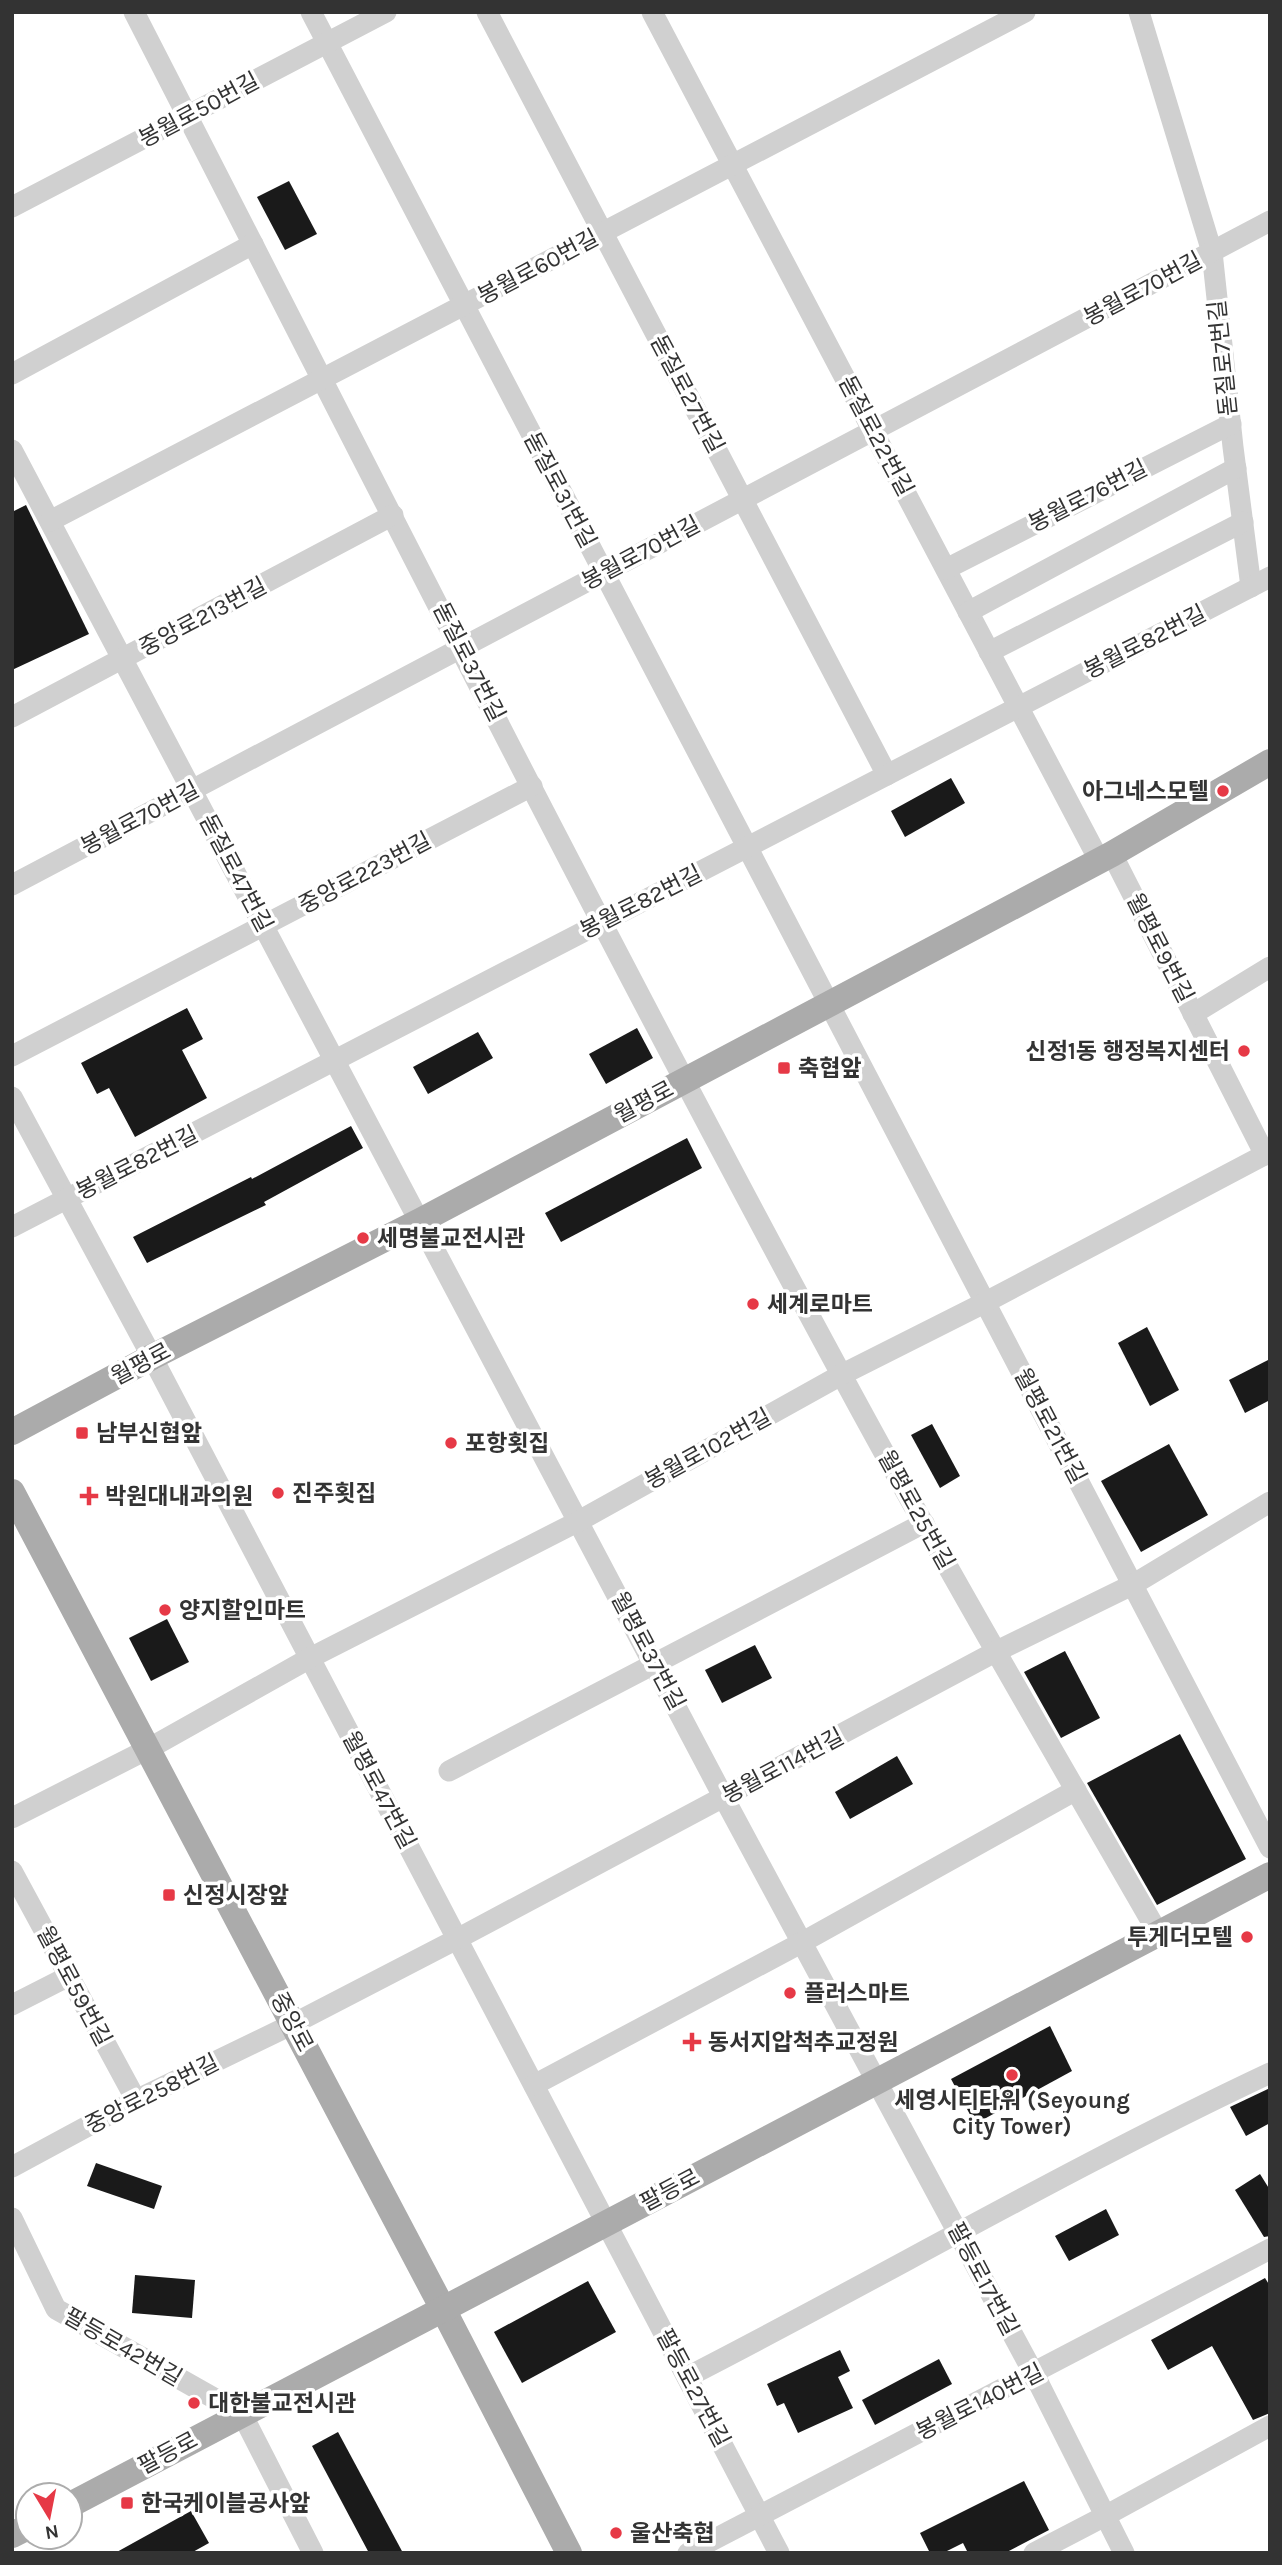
<svg xmlns="http://www.w3.org/2000/svg" width="1282" height="2565" font-family="Karla,'Noto Sans KR',sans-serif">
<style>
.building{fill:#1a1a1a}
.lines{fill:none;stroke-linecap:round;stroke-linejoin:round}
.minor{stroke:#d0d0d0;stroke-width:21}
.major{stroke:#ababab;stroke-width:26}
.poi-dot{fill:#e63946;stroke:#fff;stroke-width:2.5}
.labels{text-anchor:middle;dominant-baseline:central;stroke-width:7;stroke-linejoin:round;paint-order:stroke}
.street-label{font-size:23px;fill:#333;stroke:#fff}
.poi-label{font-size:23px;font-weight:bold;fill:#333;stroke:#fff;text-anchor:start}
</style>
<rect width="100%" height="100%" fill="#fff"/>
<g class="building">
<polygon points="289,181 317,234 285,250 257,197"/>
<polygon points="26,505 89,634 12,670 12,512"/>
<polygon points="951,778 965,803 905,837 891,811"/>
<polygon points="187,1008 203,1039 182,1050 207,1098 135,1137 109,1088 97,1094 81,1063"/>
<polygon points="637,1028 653,1058 606,1084 589,1054"/>
<polygon points="478,1032 493,1058 428,1094 413,1067"/>
<polygon points="351,1126 363,1148 264,1202 266,1205 147,1263 133,1237 251,1177 252,1179"/>
<polygon points="687,1138 702,1168 561,1242 545,1213"/>
<polygon points="1147,1327 1179,1390 1150,1406 1118,1343"/>
<polygon points="1270,1359 1270,1400 1245,1413 1229,1380"/>
<polygon points="932,1424 960,1476 940,1488 911,1435"/>
<polygon points="1169,1444 1208,1515 1141,1552 1101,1481"/>
<polygon points="167,1619 189,1662 151,1681 129,1638"/>
<polygon points="755,1645 772,1678 722,1703 705,1670"/>
<polygon points="1065,1651 1100,1718 1061,1738 1024,1672"/>
<polygon points="1180,1734 1246,1859 1157,1905 1087,1783"/>
<polygon points="897,1756 913,1784 850,1819 835,1792"/>
<polygon points="1050,2026 1072,2071 975,2124 951,2079"/>
<polygon points="1270,2088 1270,2123 1246,2136 1230,2107"/>
<polygon points="96,2163 162,2186 154,2209 87,2186"/>
<polygon points="1260,2174 1270,2190 1270,2236 1264,2237 1235,2190"/>
<polygon points="1106,2209 1119,2235 1069,2261 1055,2236"/>
<polygon points="135,2275 195,2280 192,2318 132,2313"/>
<polygon points="1265,2278 1270,2286 1270,2413 1253,2420 1212,2346 1168,2370 1151,2340"/>
<polygon points="588,2281 616,2332 522,2383 494,2332"/>
<polygon points="840,2350 850,2371 838,2377 853,2408 798,2433 784,2403 777,2406 767,2384"/>
<polygon points="939,2359 952,2384 875,2425 862,2400"/>
<polygon points="338,2432 403,2553 369,2553 312,2446"/>
<polygon points="1024,2481 1049,2530 1005,2553 968,2553 963,2543 943,2553 930,2553 920,2533"/>
<polygon points="191,2511 209,2543 191,2553 115,2553"/>
</g>
<g class="lines">
<g class="minor">
<path d="M 134,12 C 367,466 597,923 840,1372 C 942,1561 1051,1747 1158,1933"/>
<polyline points="311,12 1270,1848"/>
<polyline points="487,12 887,775"/>
<polyline points="652,12 1099,860"/>
<polyline points="1139,12 1212,252 1233,447 1251,587"/>
<polyline points="12,207 386,12"/>
<polyline points="12,374 253,244"/>
<polyline points="12,450 724,1798 1034,2374 1124,2553"/>
<polyline points="50,521 1025,12"/>
<polyline points="946,569 1231,424"/>
<polyline points="968,612 1236,468"/>
<polyline points="989,652 1243,522"/>
<polyline points="12,717 393,515"/>
<polyline points="1112,854 1265,1155"/>
<polyline points="12,885 1270,221"/>
<polyline points="1193,1014 1270,967"/>
<polyline points="12,1056 532,786"/>
<polyline points="12,1097 152,1357 779,2553"/>
<polyline points="12,1227 1270,577"/>
<polyline points="449,1771 924,1523"/>
<polyline points="12,1818 148,1749 310,1658 579,1521 841,1375 984,1303 1270,1152"/>
<polyline points="12,1871 136,2100"/>
<polyline points="12,2005 67,1977"/>
<polyline points="534,2085 801,1943 1076,1790"/>
<polyline points="12,2167 136,2100 293,2024 457,1939 995,1652 1134,1584 1270,1502"/>
<polyline points="12,2218 56,2309 242,2414 313,2553"/>
<path d="M 687,2377 C 882,2277 1072,2166 1270,2073"/>
<polyline points="688,2553 1270,2249"/>
<polyline points="1034,2553 1105,2516 1270,2426"/>
</g>
<g class="major">
<polyline points="12,1432 152,1357 420,1221 1112,854 1270,762"/>
<polyline points="12,1492 443,2309 569,2553"/>
<polyline points="70,2505 1270,1875"/>
<polyline points="12,2535 28,2527"/>
</g>
</g>
<g class="poi-dot">
<circle cx="1223" cy="791" r="7"/>
<circle cx="1244" cy="1051" r="7"/>
<rect x="777" y="1061" width="14" height="14" rx="3.5"/>
<circle cx="363" cy="1238" r="7"/>
<circle cx="753" cy="1304" r="7"/>
<rect x="75" y="1426" width="14" height="14" rx="3.5"/>
<circle cx="451" cy="1443" r="7"/>
<circle cx="278" cy="1493" r="7"/>
<path d="M85.5 1485.5h7v7h7v7h-7v7h-7v-7h-7v-7h7z"/>
<circle cx="165" cy="1610" r="7"/>
<rect x="162" y="1888" width="14" height="14" rx="3.5"/>
<circle cx="1247" cy="1937" r="7"/>
<circle cx="790" cy="1993" r="7"/>
<path d="M688.5 2031.5h7v7h7v7h-7v7h-7v-7h-7v-7h7z"/>
<circle cx="1012" cy="2075" r="7"/>
<circle cx="194" cy="2403" r="7"/>
<rect x="120" y="2496" width="14" height="14" rx="3.5"/>
<circle cx="616" cy="2533" r="7"/>
</g>
<g class="labels">
<g class="street-label">
<text transform="translate(199 110) rotate(-28)">봉월로50번길</text>
<text transform="translate(538 267) rotate(-28)">봉월로60번길</text>
<text transform="translate(1143 289) rotate(-28)">봉월로70번길</text>
<text transform="translate(1223 358) rotate(-96)">돋질로7번길</text>
<text transform="translate(687 394) rotate(62)">돋질로27번길</text>
<text transform="translate(876 436) rotate(62)">돋질로22번길</text>
<text transform="translate(560 490) rotate(62)">돋질로31번길</text>
<text transform="translate(1088 496) rotate(-27)">봉월로76번길</text>
<text transform="translate(641 553) rotate(-28)">봉월로70번길</text>
<text transform="translate(203 617) rotate(-28)">중앙로213번길</text>
<text transform="translate(1145 642) rotate(-27)">봉월로82번길</text>
<text transform="translate(469 662) rotate(63)">돋질로37번길</text>
<text transform="translate(140 818) rotate(-28)">봉월로70번길</text>
<text transform="translate(236 873) rotate(62)">돋질로47번길</text>
<text transform="translate(365 873) rotate(-28)">중앙로223번길</text>
<text transform="translate(641 902) rotate(-27)">봉월로82번길</text>
<text transform="translate(1160 948) rotate(63)">월평로9번길</text>
<text transform="translate(644 1102) rotate(-28)">월평로</text>
<text transform="translate(137 1163) rotate(-27)">봉월로82번길</text>
<text transform="translate(141 1364) rotate(-28)">월평로</text>
<text transform="translate(1050 1426) rotate(62)">월평로21번길</text>
<text transform="translate(708 1449) rotate(-29)">봉월로102번길</text>
<text transform="translate(916 1510) rotate(61)">월평로25번길</text>
<text transform="translate(648 1651) rotate(62)">월평로37번길</text>
<text transform="translate(783 1766) rotate(-28)">봉월로114번길</text>
<text transform="translate(379 1790) rotate(62)">월평로47번길</text>
<text transform="translate(74 1986) rotate(62)">월평로59번길</text>
<text transform="translate(292 2022) rotate(62)">중앙로</text>
<text transform="translate(152 2094) rotate(-27)">중앙로258번길</text>
<text transform="translate(670 2190) rotate(-28)">팔등로</text>
<text transform="translate(983 2279) rotate(62)">팔등로17번길</text>
<text transform="translate(123 2347) rotate(30)">팔등로42번길</text>
<text transform="translate(693 2388) rotate(62)">팔등로27번길</text>
<text transform="translate(980 2402) rotate(-27)">봉월로140번길</text>
<text transform="translate(168 2453) rotate(-28)">팔등로</text>
</g>
<g class="poi-label">
<text x="1209" y="791" text-anchor="end">아그네스모텔</text>
<text x="1230" y="1051" text-anchor="end">신정1동 행정복지센터</text>
<text x="798" y="1068">축협앞</text>
<text x="377" y="1238">세명불교전시관</text>
<text x="767" y="1304">세계로마트</text>
<text x="96" y="1433">남부신협앞</text>
<text x="465" y="1443">포항횟집</text>
<text x="292" y="1493">진주횟집</text>
<text x="105" y="1496">박원대내과의원</text>
<text x="179" y="1610">양지할인마트</text>
<text x="183" y="1895">신정시장앞</text>
<text x="1233" y="1937" text-anchor="end">투게더모텔</text>
<text x="804" y="1993">플러스마트</text>
<text x="708" y="2042">동서지압척추교정원</text>
<text x="1012" y="2100" text-anchor="middle">세영시티타워 (Seyoung<tspan x="1012" dy="26">City Tower)</tspan></text>
<text x="208" y="2403">대한불교전시관</text>
<text x="141" y="2503">한국케이블공사앞</text>
<text x="630" y="2533">울산축협</text>
</g>
</g>
<rect width="1282" height="2565" fill="none" stroke="#333333" stroke-width="28"/>
<g transform="translate(49 2516) rotate(170)"><circle r="33" fill="#ffffff" stroke="#adadad" stroke-width="2"/>
<path d="M0-5L12 26L0 18L-12 26Z" fill="#e63946"/>
<text y="-10" font-size="19" font-weight="bold" text-anchor="middle" fill="#333333">N</text>
</g>
</svg>
